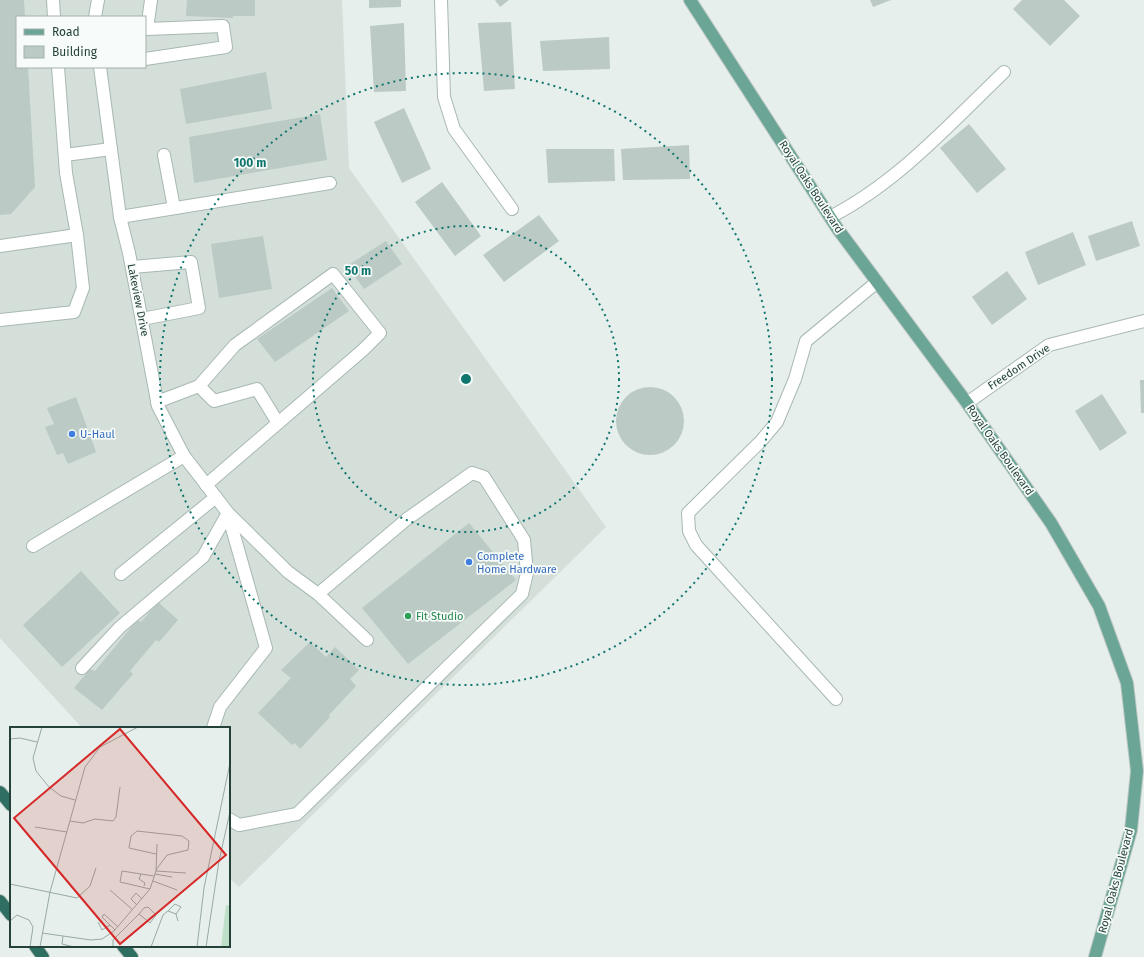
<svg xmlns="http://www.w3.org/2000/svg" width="1144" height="957" font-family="'Fira Sans',sans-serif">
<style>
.built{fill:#d4dfda;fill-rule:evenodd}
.building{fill:#bbcac4}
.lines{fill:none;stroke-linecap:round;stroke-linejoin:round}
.minor-casing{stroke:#a8b8b2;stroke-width:14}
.major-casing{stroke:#c2cac8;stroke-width:14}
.highway-casing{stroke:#c2cac8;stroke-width:14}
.minor{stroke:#fff;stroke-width:12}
.major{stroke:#6aa596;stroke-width:12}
.highway{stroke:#2f6f62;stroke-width:12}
.ring{fill:none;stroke:#0f766e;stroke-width:2;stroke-dasharray:2 4}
.shop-dot{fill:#3f7fe0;stroke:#f7fbf9;stroke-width:1.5}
.leisure-dot{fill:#2e9e5b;stroke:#f7fbf9;stroke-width:1.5}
.labels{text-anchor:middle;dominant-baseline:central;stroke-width:3.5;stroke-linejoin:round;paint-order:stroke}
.street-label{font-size:11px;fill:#24423a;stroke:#f7fbf9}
.shop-label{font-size:11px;fill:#366cbe;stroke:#f7fbf9;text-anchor:start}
.leisure-label{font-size:11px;fill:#27864d;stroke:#f7fbf9;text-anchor:start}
.inset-road{fill:none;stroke:#98aaa4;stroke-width:1}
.view{fill:#d62828;fill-opacity:0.15;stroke:#d62828;stroke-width:2}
.inset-edge{fill:none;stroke:#24423a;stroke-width:2}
.centre{fill:#0f766e;stroke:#f7fbf9;stroke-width:2}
.ring-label{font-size:12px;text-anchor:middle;font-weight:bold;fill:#0f766e;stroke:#f7fbf9;stroke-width:3.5;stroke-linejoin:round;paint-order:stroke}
</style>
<rect width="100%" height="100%" fill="#e6efeb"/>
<path class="built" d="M 0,0 L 342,0 L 349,168 L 606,527 L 239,887 L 229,878 L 229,728 L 82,728 L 0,638 ZM 17,17 L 145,17 L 145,67 L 17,67 Z"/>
<g class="building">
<polygon points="0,0 24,0 25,17 17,17 17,67 28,67 35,187 11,214 0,215"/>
<polygon points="187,0 255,0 255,16 233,16 233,18 186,16"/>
<polygon points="369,0 401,0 401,7 369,8"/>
<polygon points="495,0 509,0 500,7"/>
<polygon points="870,0 891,0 873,7"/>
<polygon points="1022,0 1064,0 1080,16 1050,46 1013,9"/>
<polygon points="511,22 515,89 484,91 478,23"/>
<polygon points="404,23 406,91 374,92 370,26"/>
<polygon points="609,37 610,69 543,71 540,41"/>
<polygon points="266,72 272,109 186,124 180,89"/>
<polygon points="404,108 431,169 402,183 374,122"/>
<polygon points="320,114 327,160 194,183 189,137"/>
<polygon points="969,124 1006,169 977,193 940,148"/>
<polygon points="689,145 690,179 623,180 621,149"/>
<polygon points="546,149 614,149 615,181 548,183"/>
<polygon points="442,182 481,236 455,256 415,202"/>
<polygon points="539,215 559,241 504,282 483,255"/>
<polygon points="1132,221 1140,246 1096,261 1088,236"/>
<polygon points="1073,232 1086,265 1038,285 1025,252"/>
<polygon points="263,236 272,289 219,298 211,244"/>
<polygon points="386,241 402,264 364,289 347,266"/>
<polygon points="1007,271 1027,299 992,325 972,297"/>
<polygon points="332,288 349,311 275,362 257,339"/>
<polygon points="1140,380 1144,380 1144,413 1141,413"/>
<circle cx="650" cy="421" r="34"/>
<polygon points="1102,394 1127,433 1100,451 1075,411"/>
<polygon points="76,397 96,452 68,464 63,453 57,455 45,427 54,424 47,408"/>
<polygon points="469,523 516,580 408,664 362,608"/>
<polygon points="81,571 120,613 62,667 23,625"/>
<polygon points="158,602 178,620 159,642 156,640 130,671 133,674 102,710 74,688 90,669 95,671 137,620 141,622"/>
<polygon points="310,642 326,657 335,647 359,670 350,679 356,686 329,715 330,717 300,749 295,743 292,745 258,713 291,678 281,670"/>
</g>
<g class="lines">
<defs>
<g id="minor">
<polyline points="53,0 54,17"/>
<polyline points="441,0 444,97 454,129 512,209"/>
<polyline points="95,17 98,0"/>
<polyline points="145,29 147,29 151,0"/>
<polyline points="145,59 226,47 223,26 147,29"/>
<polyline points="100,67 120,217 129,253 158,406 184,456 228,513 288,572 318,594 367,640"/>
<polyline points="65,155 111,149"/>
<polyline points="164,155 174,208"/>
<polyline points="120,217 330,183"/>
<path d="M 830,217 C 897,183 950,124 1004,72"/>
<polyline points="0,246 77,235"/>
<polyline points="132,267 191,262 199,308 142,319"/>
<polyline points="0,320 74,312 83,288 77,235 66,173 58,67"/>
<polyline points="199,386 214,401 257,389 278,423"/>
<polyline points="157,402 199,386 235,345 333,274 380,333 363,350 206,485"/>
<polyline points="967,403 1049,345 1144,321"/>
<polyline points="33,546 184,456"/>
<polyline points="121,574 216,497"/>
<polyline points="82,668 120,627 203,557 228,513"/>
<polyline points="836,699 696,545 689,531 688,513 761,441 777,422 795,379 806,341 877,282"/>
<polyline points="213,728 220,707 266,648 228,514"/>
<polyline points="229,819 239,825 297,814 522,594 527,573 524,540 484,477 472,473 407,519 318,594"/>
</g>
<polyline id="major" points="690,0 837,228 967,403 1051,523 1099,606 1127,683 1137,771 1131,830 1095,957"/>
<g id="highway">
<polyline points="0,792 11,805"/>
<polyline points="0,901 11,915"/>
<polyline points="35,946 43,957"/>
<polyline points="123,946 132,957"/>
</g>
</defs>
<use href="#minor" class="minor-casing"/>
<use href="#major" class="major-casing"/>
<use href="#highway" class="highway-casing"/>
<use href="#minor" class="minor"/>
<use href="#major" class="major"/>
<use href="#highway" class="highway"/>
</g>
<g class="ring">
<circle cx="466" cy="379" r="153"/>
<circle cx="466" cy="379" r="306"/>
</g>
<g class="shop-dot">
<circle cx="72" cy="434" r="4"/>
<circle cx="469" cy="562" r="4"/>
</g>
<circle class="leisure-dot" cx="408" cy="616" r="4"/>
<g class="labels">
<g class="street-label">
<text transform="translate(811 187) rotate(57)">Royal Oaks Boulevard</text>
<text transform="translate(138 300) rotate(79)">Lakeview Drive</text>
<text transform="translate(1019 367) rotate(-34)">Freedom Drive</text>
<text transform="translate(1000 450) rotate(55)">Royal Oaks Boulevard</text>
<text transform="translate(1116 881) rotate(-75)">Royal Oaks Boulevard</text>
</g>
<g class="shop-label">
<text x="80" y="434">U-Haul</text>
<text x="477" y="556">Complete<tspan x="477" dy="13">Home Hardware</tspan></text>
</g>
<g class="leisure-label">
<text x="416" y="616">Fit Studio</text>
</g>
</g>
<g transform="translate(10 727)">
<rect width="220" height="220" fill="#e6efeb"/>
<path d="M 216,178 L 220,179 L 220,220 L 211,220 Z" fill="#bfe0c8"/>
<path class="inset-road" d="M 32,0 L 23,31 L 26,44 L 39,60 L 51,69 L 65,73M 0,12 L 10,11 L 27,15M 60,94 L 73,96 L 85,92 L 103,94 L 106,90 L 110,60M 25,100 L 57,105M 146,143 L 157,128 L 178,123 L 179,114 L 172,109 L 127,104 L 121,109 L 119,121 L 146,127M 146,144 L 176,146M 131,147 L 129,152 L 135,156 L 134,159M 145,147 L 162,150M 143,154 L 167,163M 0,157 L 67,171 L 80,159 L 86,141M 140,162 L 110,155 L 112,144 L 144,149M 100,163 L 123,183M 127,178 L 121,172 L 126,166 L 132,172M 158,184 L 165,177 L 171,180 L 166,187M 94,187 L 108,200M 94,187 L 92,190 L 100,198M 0,194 L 7,188 L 19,193 L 23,200 L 20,220M 88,195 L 92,203 L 100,198 L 105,203M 32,206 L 81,213 L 92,212 L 104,204 L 140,162 L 146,144 L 147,117M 53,209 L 52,217 L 64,220M 30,220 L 40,165 L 75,40 L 90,20 L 128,0M 103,220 L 103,213 L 129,187 L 134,181 L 138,180 L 146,188 L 140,196 L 129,187M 141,220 L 153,188 L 158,184 L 166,187 L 168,194M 187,220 L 194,161 L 220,36M 196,220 L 209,134 L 220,85"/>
<path class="view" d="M 110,2 L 216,128 L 110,217 L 4,91 Z"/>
<rect width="220" height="220" class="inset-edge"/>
</g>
<circle cx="466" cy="379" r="6" class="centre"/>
<g class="ring-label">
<text x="250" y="167">100 m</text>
<text x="358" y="275">50 m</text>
</g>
<rect x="16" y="16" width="130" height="52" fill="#f7fbf9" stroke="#a3b1ad"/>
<rect x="24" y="29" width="20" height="6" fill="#6aa596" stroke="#a3b1ad"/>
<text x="52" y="36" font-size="12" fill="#24423a">Road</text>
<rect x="24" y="46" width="20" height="12" fill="#bbcac4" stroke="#a3b1ad"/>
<text x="52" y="56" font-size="12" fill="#24423a">Building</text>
</svg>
